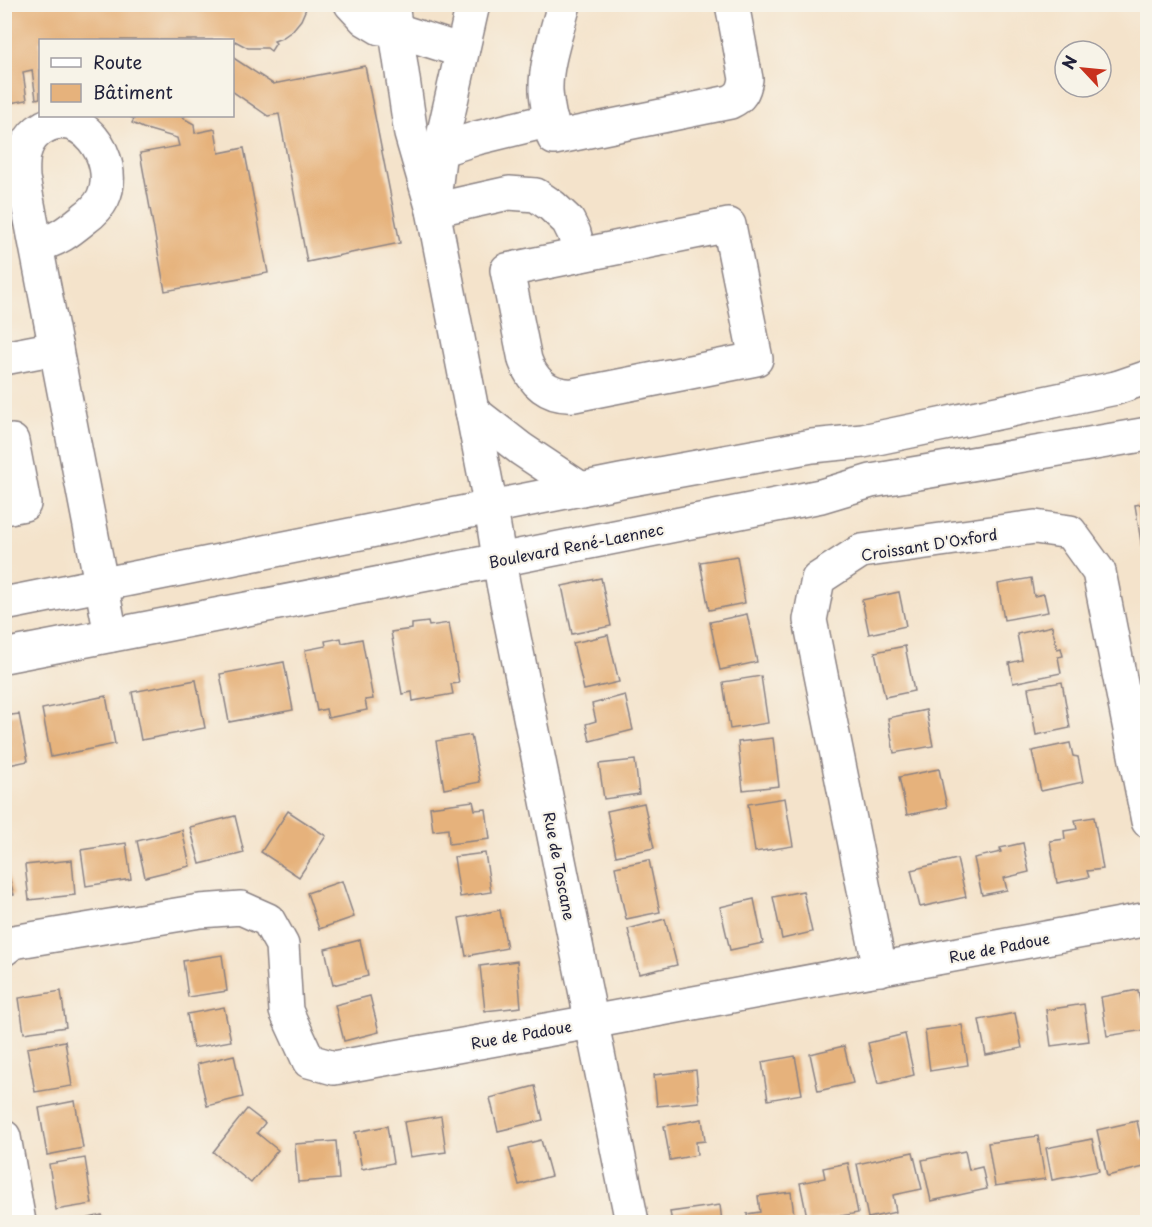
<svg xmlns="http://www.w3.org/2000/svg" width="1152" height="1227" font-family="'Playpen Sans',sans-serif">
<style>
.building{fill:#e6b27c}
.lines{fill:none;stroke-linecap:round;stroke-linejoin:round}
.minor-casing{stroke:#8b8283;stroke-width:36}
.highway-casing{stroke:#8b8283;stroke-width:36}
.minor{stroke:#fff;stroke-width:33}
.highway{stroke:#fff;stroke-width:33}
.labels{text-anchor:middle;dominant-baseline:central;stroke-width:4.5;stroke-linejoin:round;paint-order:stroke}
.street-label{font-size:15px;fill:#22223b;stroke:#f7f3e8}
</style>
<rect width="100%" height="100%" fill="#f7f3e8"/>
<filter id="ink" filterUnits="userSpaceOnUse"><feTurbulence type="fractalNoise" baseFrequency=".0167" numOctaves="2"/><feDisplacementMap in="SourceGraphic" scale="12" xChannelSelector="R" yChannelSelector="G"/><feConvolveMatrix kernelMatrix="1 2 1 2 8 2 1 2 1" color-interpolation-filters="sRGB"/></filter>
<filter id="wash" filterUnits="userSpaceOnUse"><feTurbulence type="fractalNoise" baseFrequency=".008" numOctaves="4" result="noise"/><feDisplacementMap in="SourceGraphic" scale="24" xChannelSelector="R" yChannelSelector="G"/><feGaussianBlur stdDeviation="1.35" result="paint"/><feColorMatrix in="noise" values="0 0 0 0 0 0 0 0 0 0 0 0 0 0 0 0 0 1.4 0 .05"/><feComposite in="paint" operator="in"/></filter>
<g filter="url(#wash)">
<rect width="100%" height="100%" fill="#f4e3cb"/>
<g id="blocks">
<g class="building">
<polygon points="4,4 308,4 301,20 292,31 282,38 274,41 276,43 271,51 267,48 248,48 235,41 232,45 232,40 40,40 40,98 36,99 32,70 23,72 27,100 4,104"/>
<polygon points="232,57 273,84 365,66 400,243 307,262 279,114 268,116 232,91"/>
<polygon points="129,116 185,116 183,118 194,124 195,133 215,129 219,153 244,148 268,273 165,291 140,153 179,146 177,138 143,128 132,123 134,119"/>
<polygon points="4,177 6,177 14,226 4,228"/>
<polygon points="1148,503 1148,547 1142,548 1135,505"/>
<polygon points="737,556 745,603 709,610 700,562"/>
<polygon points="601,578 611,626 572,634 562,586"/>
<polygon points="1031,578 1034,596 1044,594 1048,612 1004,620 998,584"/>
<polygon points="899,592 906,626 869,634 862,600"/>
<polygon points="747,614 757,662 720,670 710,622"/>
<polygon points="428,622 429,626 449,623 459,683 451,684 453,694 413,701 412,692 402,694 391,632 412,629 412,624"/>
<polygon points="1052,626 1057,649 1061,648 1063,656 1058,657 1061,673 1013,683 1009,663 1022,660 1017,634"/>
<polygon points="608,635 619,682 584,690 573,643"/>
<polygon points="341,638 342,643 362,639 373,699 365,700 367,710 328,718 326,709 317,711 305,650 326,646 325,641"/>
<polygon points="905,646 914,691 885,697 875,652"/>
<polygon points="284,662 293,710 229,722 220,674"/>
<polygon points="761,676 768,723 730,729 723,682"/>
<polygon points="196,680 205,728 141,740 132,692"/>
<polygon points="1062,682 1070,728 1036,735 1028,688"/>
<polygon points="625,695 633,730 590,741 586,724 596,721 592,704"/>
<polygon points="106,696 115,744 51,757 42,709"/>
<polygon points="926,710 933,746 894,753 888,718"/>
<polygon points="19,714 28,761 4,766 4,716"/>
<polygon points="471,735 480,782 444,789 436,741"/>
<polygon points="773,738 779,786 743,790 738,742"/>
<polygon points="1070,743 1073,756 1078,757 1083,782 1041,791 1032,751"/>
<polygon points="635,760 639,794 604,799 599,764"/>
<polygon points="939,769 947,807 907,815 899,777"/>
<polygon points="785,798 793,846 755,852 748,804"/>
<polygon points="473,801 475,810 486,809 490,839 449,844 448,829 433,831 430,807"/>
<polygon points="644,803 654,848 616,856 607,811"/>
<polygon points="288,811 326,836 299,877 261,852"/>
<polygon points="235,816 244,853 200,864 190,827"/>
<polygon points="1094,817 1103,869 1087,871 1089,877 1057,883 1050,841 1065,839 1064,831 1077,829 1075,820"/>
<polygon points="182,830 190,866 145,877 137,841"/>
<polygon points="126,843 131,879 86,886 81,850"/>
<polygon points="1023,843 1029,872 1004,878 1007,890 982,895 974,858 1001,852 1000,848"/>
<polygon points="485,853 491,892 460,897 454,857"/>
<polygon points="957,859 966,897 920,907 911,870"/>
<polygon points="4,860 14,895 4,897"/>
<polygon points="72,860 75,895 29,900 25,865"/>
<polygon points="649,860 660,912 626,919 615,867"/>
<polygon points="342,881 354,917 319,929 307,893"/>
<polygon points="803,891 812,932 782,939 773,897"/>
<polygon points="754,899 763,943 730,950 720,907"/>
<polygon points="500,910 507,948 466,956 459,918"/>
<polygon points="665,919 677,965 639,974 628,929"/>
<polygon points="360,940 368,976 333,985 325,949"/>
<polygon points="222,955 227,991 188,997 183,961"/>
<polygon points="517,961 521,1007 485,1011 480,966"/>
<polygon points="1138,990 1145,1030 1107,1036 1101,997"/>
<polygon points="61,991 66,1027 24,1033 19,998"/>
<polygon points="370,996 379,1032 344,1041 335,1005"/>
<polygon points="1084,1004 1089,1041 1051,1046 1046,1010"/>
<polygon points="224,1007 231,1041 193,1048 187,1014"/>
<polygon points="1015,1013 1022,1048 986,1055 979,1020"/>
<polygon points="962,1025 968,1065 930,1071 925,1030"/>
<polygon points="905,1034 914,1075 878,1084 868,1043"/>
<polygon points="65,1041 72,1086 35,1092 27,1048"/>
<polygon points="844,1046 853,1083 818,1091 810,1054"/>
<polygon points="234,1055 243,1097 207,1106 197,1064"/>
<polygon points="795,1056 802,1094 768,1100 762,1062"/>
<polygon points="696,1070 699,1102 657,1106 654,1075"/>
<polygon points="535,1086 543,1120 498,1131 490,1098"/>
<polygon points="75,1101 83,1148 47,1155 39,1108"/>
<polygon points="247,1109 265,1123 257,1133 278,1150 251,1183 213,1152"/>
<polygon points="441,1116 446,1152 410,1157 404,1122"/>
<polygon points="702,1119 705,1141 696,1142 697,1155 670,1160 664,1126"/>
<polygon points="1137,1121 1141,1139 1148,1138 1148,1166 1107,1176 1097,1130"/>
<polygon points="387,1126 393,1163 362,1169 355,1132"/>
<polygon points="1038,1136 1045,1179 995,1186 988,1143"/>
<polygon points="1092,1139 1099,1171 1052,1180 1046,1148"/>
<polygon points="541,1140 551,1176 519,1185 509,1148"/>
<polygon points="336,1141 339,1179 298,1182 295,1144"/>
<polygon points="965,1151 969,1170 982,1167 987,1189 931,1201 922,1160"/>
<polygon points="913,1152 922,1189 893,1195 896,1212 868,1218 857,1164"/>
<polygon points="85,1158 92,1204 56,1210 49,1164"/>
<polygon points="848,1163 858,1213 808,1222 800,1183 825,1178 823,1168"/>
<polygon points="791,1192 795,1222 748,1222 747,1214 760,1212 758,1196"/>
<polygon points="720,1205 722,1222 672,1222 670,1212"/>
<polygon points="102,1215 103,1222 73,1222"/>
</g>
</g>
</g>
<g filter="url(#ink)">
<use href="#blocks" fill-opacity="0" stroke="#8b8283" stroke-width="1.5"/>
<g class="lines">
<defs>
<g id="minor">
<polyline points="351,4 365,19 380,28 396,30 462,51"/>
<polyline points="392,4 411,134 433,210 491,508 503,583 632,1222"/>
<path d="M 564,4 C 557,32 545,64 546,91 C 547,107 551,123 554,138 L 730,102 C 741,97 744,91 746,79 L 732,4"/>
<polyline points="424,152 440,150 477,138 551,120"/>
<polyline points="434,199 440,150 473,4"/>
<polyline points="433,210 509,193 536,195 552,206 568,221 574,233 580,255"/>
<path d="M 729,225 L 756,359 L 574,395 C 549,397 533,383 525,360 L 507,270 Z"/>
<path d="M 36,245 C 57,241 69,231 85,218 C 92,213 99,206 103,198 C 121,160 79,100 38,131 C 23,143 22,160 23,178 L 111,635"/>
<polyline points="4,358 56,348"/>
<polyline points="472,411 521,449 581,489"/>
<polyline points="4,442 12,441 24,504 4,508"/>
<polyline points="4,604 621,481 812,446 863,441 1116,388"/>
<polyline points="4,656 474,565 821,496 871,481 1148,434"/>
<polyline points="4,949 13,942 200,911 241,908 268,920 282,945 286,1011 309,1061 334,1068 591,1022 1148,919"/>
<polyline points="880,969 810,620 818,579 861,551 1035,527 1070,532 1099,572 1148,821"/>
<polyline points="4,1137 19,1222"/>
</g>
<polyline id="highway" points="1116,388 1148,377"/>
</defs>
<use href="#minor" class="minor-casing"/>
<use href="#highway" class="highway-casing"/>
<use href="#minor" class="minor"/>
<use href="#highway" class="highway"/>
</g>
</g>
<g class="labels">
<g class="street-label">
<text transform="translate(929 544) rotate(-9)">Croissant D'Oxford</text>
<text transform="translate(576 545) rotate(-11)">Boulevard René-Laennec</text>
<text transform="translate(560 866) rotate(79)">Rue de Toscane</text>
<text transform="translate(999 947) rotate(-11)">Rue de Padoue</text>
<text transform="translate(521 1034) rotate(-10)">Rue de Padoue</text>
</g>
</g>
<rect width="1152" height="1227" fill="none" stroke="#f7f3e8" stroke-width="24"/>
<rect x="39" y="39" width="195" height="78" fill="#f7f3e8" stroke="#a29fa3" stroke-width="1.5"/>
<rect x="51" y="58" width="30" height="9" fill="#ffffff" stroke="#a29fa3" stroke-width="1.5"/>
<text x="93" y="69" font-size="18" fill="#22223b">Route</text>
<rect x="51" y="84" width="30" height="18" fill="#e6b27c" stroke="#a29fa3" stroke-width="1.5"/>
<text x="93" y="99" font-size="18" fill="#22223b">Bâtiment</text>
<g transform="translate(1083 69) rotate(296)"><circle r="28" fill="#f7f3e8" stroke="#a29fa3" stroke-width="1.5"/>
<path d="M0-4.5L10 22L0 15L-10 22Z" fill="#c8321e"/>
<text y="-9" font-size="16" font-weight="bold" text-anchor="middle" fill="#22223b">N</text>
</g>
</svg>
